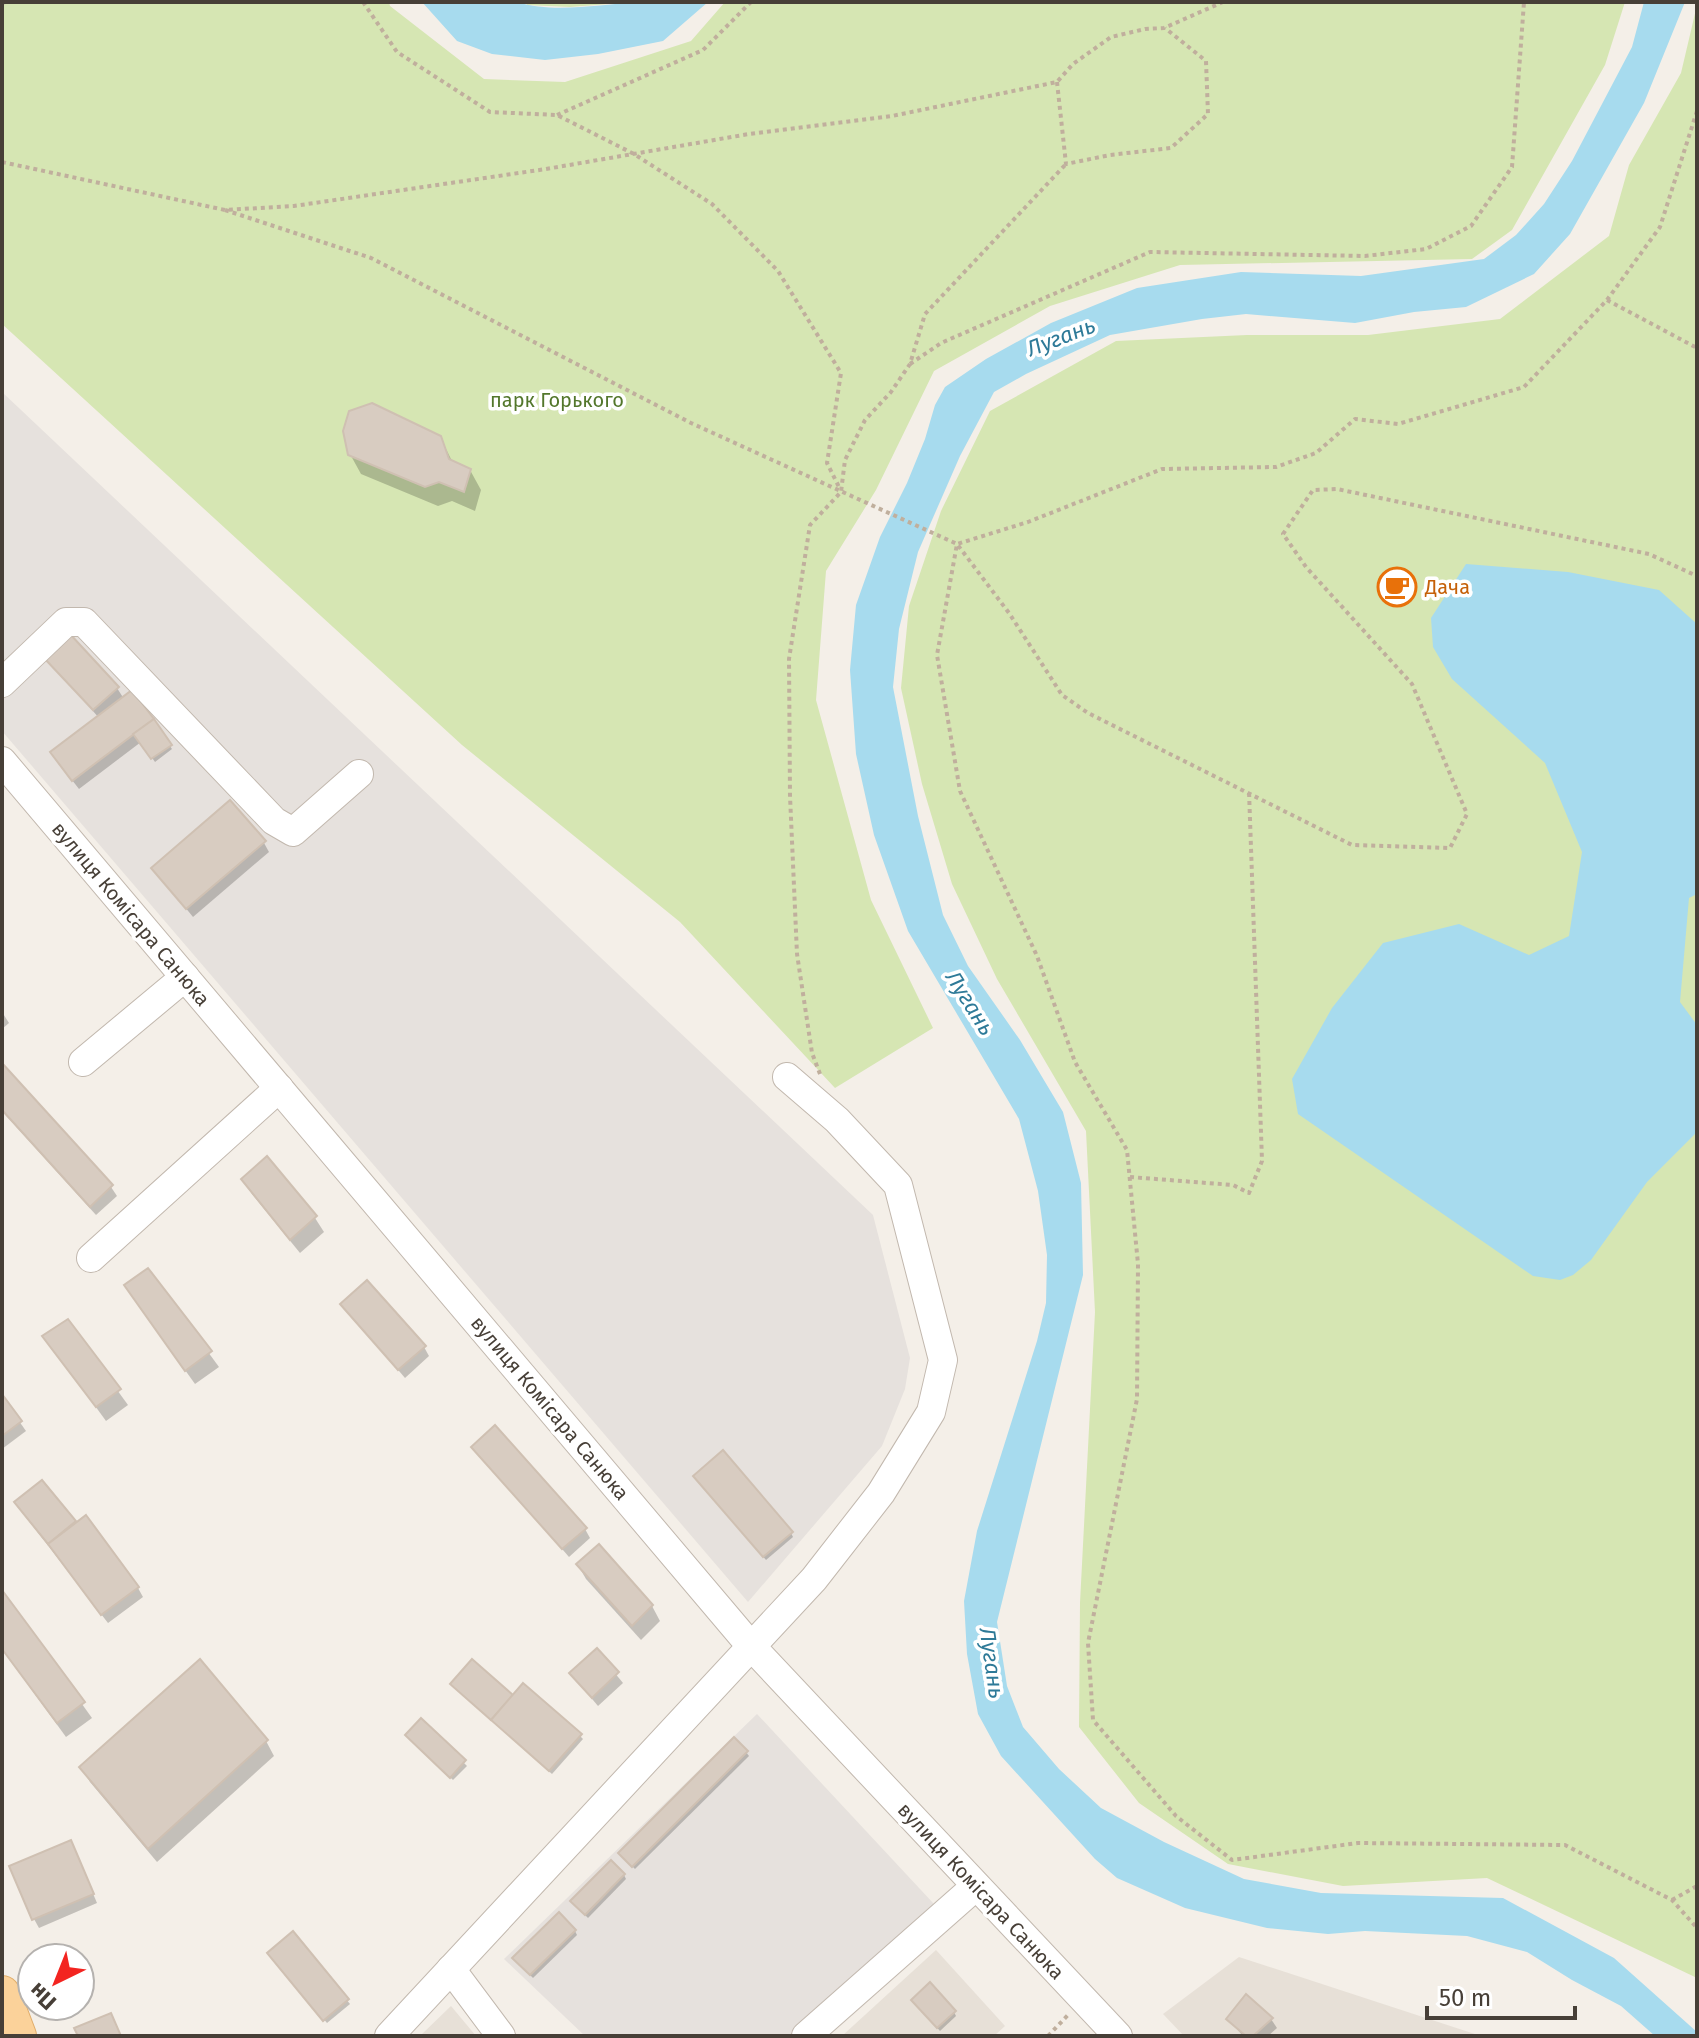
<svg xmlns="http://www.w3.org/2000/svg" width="1699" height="2038" font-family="'Fira Sans',sans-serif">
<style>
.residential{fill:#e7e0d7}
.industrial{fill:#e6e1dd}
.green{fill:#d6e6b3}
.water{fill:#a7dbee}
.shadow{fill:#0003}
.building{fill:#d8ccc1;stroke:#cfc0b2;stroke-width:2}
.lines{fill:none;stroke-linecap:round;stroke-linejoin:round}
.minor-casing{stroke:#c2b8ae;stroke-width:30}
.major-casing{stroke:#e0ad6a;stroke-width:38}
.path{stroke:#c0af9d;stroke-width:4;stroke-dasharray:4 4;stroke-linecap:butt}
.minor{stroke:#fff;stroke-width:28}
.major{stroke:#fbd29a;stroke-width:36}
.labels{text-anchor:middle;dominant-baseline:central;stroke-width:7;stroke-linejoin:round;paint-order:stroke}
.park-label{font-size:20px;fill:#53772c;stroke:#fff}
.food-label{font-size:20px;fill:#c56008;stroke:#fff;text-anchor:start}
.street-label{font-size:20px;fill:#473f37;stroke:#fff}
.water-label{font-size:22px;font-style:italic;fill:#2e7a98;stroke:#fff}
</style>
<rect width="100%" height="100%" fill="#f4efe8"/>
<g class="residential">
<polygon points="936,1950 1005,2026 994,2036 842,2036"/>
<polygon points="1239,1957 1481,2036 1184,2036 1163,2014"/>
<polygon points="451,2006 476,2036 420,2036"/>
</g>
<g class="industrial">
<polygon points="2,392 873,1215 910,1358 905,1389 882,1446 748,1602 2,731"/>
<polygon points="757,1714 934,1904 789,2036 585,2036 504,1959"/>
</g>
<g class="green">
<polygon points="2,2 389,2 390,6 484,79 565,82 691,41 725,2 1625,2 1605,65 1512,230 1472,259 1180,265 1050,306 934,371 876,490 826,571 816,700 871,900 933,1028 835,1088 680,922 462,745 2,324"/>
<polygon points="526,2 634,2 570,7 527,5"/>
<polygon points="1697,5 1697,1978 1487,1878 1343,1886 1228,1864 1139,1803 1079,1727 1080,1603 1095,1312 1086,1131 997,979 952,884 922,784 901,688 909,606 941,511 990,411 1116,341 1247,335 1368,335 1500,319 1609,236 1629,165 1681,73"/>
</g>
<g class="water">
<path d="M 422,2 L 517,2 C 555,14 600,4 639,2 C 662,1 685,2 708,2 L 663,41 L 598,54 L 545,60 L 492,54 L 457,41 Z"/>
<polygon points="1644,2 1685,2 1644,103 1570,234 1534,274 1466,307 1414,312 1355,323 1246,314 1202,319 1110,335 1026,374 994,392 960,456 918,552 899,629 893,687 918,816 943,915 968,966 1020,1040 1063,1112 1081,1183 1083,1275 997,1622 1007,1686 1023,1727 1059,1769 1101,1808 1164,1842 1244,1879 1321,1893 1503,1898 1614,1958 1697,2032 1697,2036 1655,2036 1621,2006 1572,1980 1527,1952 1467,1936 1365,1931 1328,1934 1267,1928 1185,1908 1117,1878 1095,1859 1001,1756 978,1714 967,1654 964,1601 977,1531 1037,1341 1046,1303 1047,1255 1038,1191 1019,1119 908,931 874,835 856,754 850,670 856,605 880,537 907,483 925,439 935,405 945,387 986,359 1051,323 1137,288 1241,272 1361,276 1484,259 1516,235 1544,204 1572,161 1632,47"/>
<polygon points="1466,564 1568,572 1659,590 1697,624 1697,894 1689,898 1680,1002 1697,1025 1697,1132 1647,1182 1591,1260 1573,1275 1560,1280 1533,1276 1298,1114 1292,1079 1332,1008 1383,943 1459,924 1529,955 1569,936 1582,852 1545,763 1452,679 1433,647 1431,618"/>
</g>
<g class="shadow">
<polygon points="440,437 453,463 470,470 481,490 475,511 452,501 438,506 361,474 350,454"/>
<polygon points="47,658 117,688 124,699 152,721 172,749 155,762 141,742 79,789 58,762 99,718"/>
<polygon points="264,843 269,852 193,917 153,868"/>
<polygon points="2,1012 9,1023 2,1029"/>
<polygon points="2,1066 111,1187 117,1196 96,1215 2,1111"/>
<polygon points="243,1179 315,1218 324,1232 300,1253 252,1194"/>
<polygon points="148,1270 219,1367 195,1384 135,1300"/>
<polygon points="342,1304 424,1347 429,1356 405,1378"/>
<polygon points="67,1321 128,1405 106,1421 45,1337"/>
<polygon points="2,1397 26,1431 2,1449"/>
<polygon points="474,1447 585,1529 590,1538 569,1557"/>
<polygon points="698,1480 791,1533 793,1537 766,1560"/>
<polygon points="42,1483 75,1524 138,1588 143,1597 108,1623 22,1512"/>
<polygon points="578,1565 652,1606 660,1621 641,1640 586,1579"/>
<polygon points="2,1593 92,1718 66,1737 2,1649"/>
<polygon points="596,1650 623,1683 598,1706 571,1674"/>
<polygon points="455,1688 513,1698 580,1736 583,1739 552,1774"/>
<polygon points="421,1721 467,1766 453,1780 410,1739"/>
<polygon points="266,1741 274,1756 157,1862 90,1782 82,1768"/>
<polygon points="746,1752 749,1756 635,1869 623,1857"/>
<polygon points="75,1851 97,1903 39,1928 34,1919"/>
<polygon points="624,1875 626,1879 588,1918 575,1905"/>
<polygon points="575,1931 577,1935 533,1978 517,1962"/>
<polygon points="292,1934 350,2004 327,2023 271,1957"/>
<polygon points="916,2004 954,2012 956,2016 940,2031"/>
<polygon points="1228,2019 1271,2019 1277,2028 1268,2036 1243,2036"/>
</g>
<g class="building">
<polygon points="372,403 441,436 449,459 471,469 464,492 439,482 425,487 348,455 343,431 349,411"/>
<polygon points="70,634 119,687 93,710 44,658"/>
<polygon points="132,690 154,719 72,781 50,752"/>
<polygon points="154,719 172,745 151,759 133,734"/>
<polygon points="230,800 266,841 186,909 151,868"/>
<polygon points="2,1063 113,1185 90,1207 2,1110"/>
<polygon points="267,1156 317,1216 290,1240 241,1179"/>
<polygon points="148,1268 212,1351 185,1371 124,1285"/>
<polygon points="367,1280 426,1346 398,1370 340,1304"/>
<polygon points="68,1319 121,1389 96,1407 42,1336"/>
<polygon points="2,1394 22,1421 2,1436"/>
<polygon points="495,1425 587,1528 562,1549 471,1447"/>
<polygon points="723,1450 793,1532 763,1557 693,1476"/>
<polygon points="42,1480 76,1521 48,1544 14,1502"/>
<polygon points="86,1515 139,1587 101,1615 48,1544"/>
<polygon points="599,1544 653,1605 632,1626 576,1564"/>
<polygon points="2,1590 85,1702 57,1723 2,1649"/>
<polygon points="597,1648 619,1672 592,1698 569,1673"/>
<polygon points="200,1659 268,1740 148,1849 79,1767"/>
<polygon points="472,1659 513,1695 491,1720 450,1684"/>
<polygon points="523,1683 582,1734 549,1771 491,1720"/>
<polygon points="421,1718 466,1760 450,1778 405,1735"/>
<polygon points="734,1737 748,1751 632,1867 618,1853"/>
<polygon points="71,1840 94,1894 32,1920 9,1866"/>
<polygon points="611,1860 625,1874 585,1915 570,1901"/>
<polygon points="559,1912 576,1930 530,1975 512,1958"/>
<polygon points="293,1931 349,1999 323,2021 267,1953"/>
<polygon points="930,1982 956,2011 937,2028 911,2000"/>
<polygon points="1246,1994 1273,2018 1253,2036 1246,2036 1226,2019"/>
<polygon points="111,2013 121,2036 78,2036 74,2028"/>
</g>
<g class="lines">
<defs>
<g id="minor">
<polyline points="2,683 66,622 84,622 274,821 293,832 359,774"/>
<polyline points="2,761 750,1645 1118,2036"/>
<polyline points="83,1062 185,977"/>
<polyline points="91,1258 279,1088"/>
<polyline points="451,1969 501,2036"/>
<polyline points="389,2036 814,1579 881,1493 931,1412 943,1360 898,1185 837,1120 787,1077"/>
<polyline points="806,2036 976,1886"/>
</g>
<polyline id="major" points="2,1994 18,2036"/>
</defs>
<use href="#minor" class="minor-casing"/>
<use href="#major" class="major-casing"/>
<g class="path">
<polyline points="363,2 397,52 490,112 557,115 634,154 712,204 778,271 841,373 827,463 840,489"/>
<polyline points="2,3 5,2"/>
<polyline points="1057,82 1066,164 1110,155 1171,148 1208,114 1206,61 1165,28"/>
<polyline points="1697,111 1660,227 1607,300 1524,387 1398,424 1355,419 1316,453 1276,467 1162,469 1028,522 957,544 937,655 960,791 1037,956 1075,1062 1127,1150 1138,1264 1137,1399 1088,1643 1093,1720 1176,1816 1232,1860 1358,1843 1565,1845 1672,1900 1697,1928"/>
<polyline points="557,115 703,50 751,2"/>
<polyline points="2,162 225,210 294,206 546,169 749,134 892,116 1057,82 1073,64 1111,37 1145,29 1164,28 1223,2"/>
<polyline points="225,210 371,258 691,423 957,544 1009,613 1062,695 1088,713 1352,845 1450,848 1467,814 1412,684 1306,567 1283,534 1313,490 1337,489 1649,554 1697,576"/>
<polyline points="1607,300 1697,348"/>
<polyline points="910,364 941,343 1150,252 1365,256 1426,249 1471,226 1512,167 1524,2"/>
<polyline points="820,1074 812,1053 797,954 790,796 789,659 810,525 841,492 845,460 865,420 891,392 910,364 925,314 1066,164"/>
<polyline points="1130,1177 1233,1185 1249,1193 1262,1161 1249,791"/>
<polyline points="1672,1900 1697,1886"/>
<polyline points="1048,2036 1068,2015"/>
</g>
<use href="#minor" class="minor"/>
<use href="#major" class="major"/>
</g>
<defs>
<symbol id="cafe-ring" viewBox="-11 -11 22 22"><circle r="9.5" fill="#fff" stroke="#e8710a" stroke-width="1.5"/><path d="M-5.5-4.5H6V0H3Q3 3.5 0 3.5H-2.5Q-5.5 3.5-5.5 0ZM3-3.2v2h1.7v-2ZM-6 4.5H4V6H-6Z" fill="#e8710a"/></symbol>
</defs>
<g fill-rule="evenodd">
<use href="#cafe-ring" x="1375" y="565" width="44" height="44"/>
</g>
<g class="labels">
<g class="park-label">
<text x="557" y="400">парк Горького</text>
</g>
<g class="food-label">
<text x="1425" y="587">Дача</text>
</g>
<g class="street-label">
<text transform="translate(131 914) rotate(50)">вулиця Комісара Санюка</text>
<text transform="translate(550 1408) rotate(50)">вулиця Комісара Санюка</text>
<text transform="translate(981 1891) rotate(47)">вулиця Комісара Санюка</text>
</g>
<g class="water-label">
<text transform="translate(1061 337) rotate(-21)">Лугань</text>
<text transform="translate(970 1003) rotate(58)">Лугань</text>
<text transform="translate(992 1663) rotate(82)">Лугань</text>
</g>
</g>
<rect width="1699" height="2038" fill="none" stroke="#473f37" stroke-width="8"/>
<g transform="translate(56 1982) rotate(223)"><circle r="38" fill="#ffffff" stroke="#b5b2af" stroke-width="2"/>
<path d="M0-6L14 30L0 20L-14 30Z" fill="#f32420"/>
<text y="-12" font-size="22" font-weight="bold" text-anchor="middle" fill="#473f37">Пн</text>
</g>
<path d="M1427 2006v12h148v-12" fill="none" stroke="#473f37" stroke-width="4"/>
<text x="1439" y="2006" font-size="24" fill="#473f37" stroke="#ffffff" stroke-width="6" paint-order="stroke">50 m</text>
</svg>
